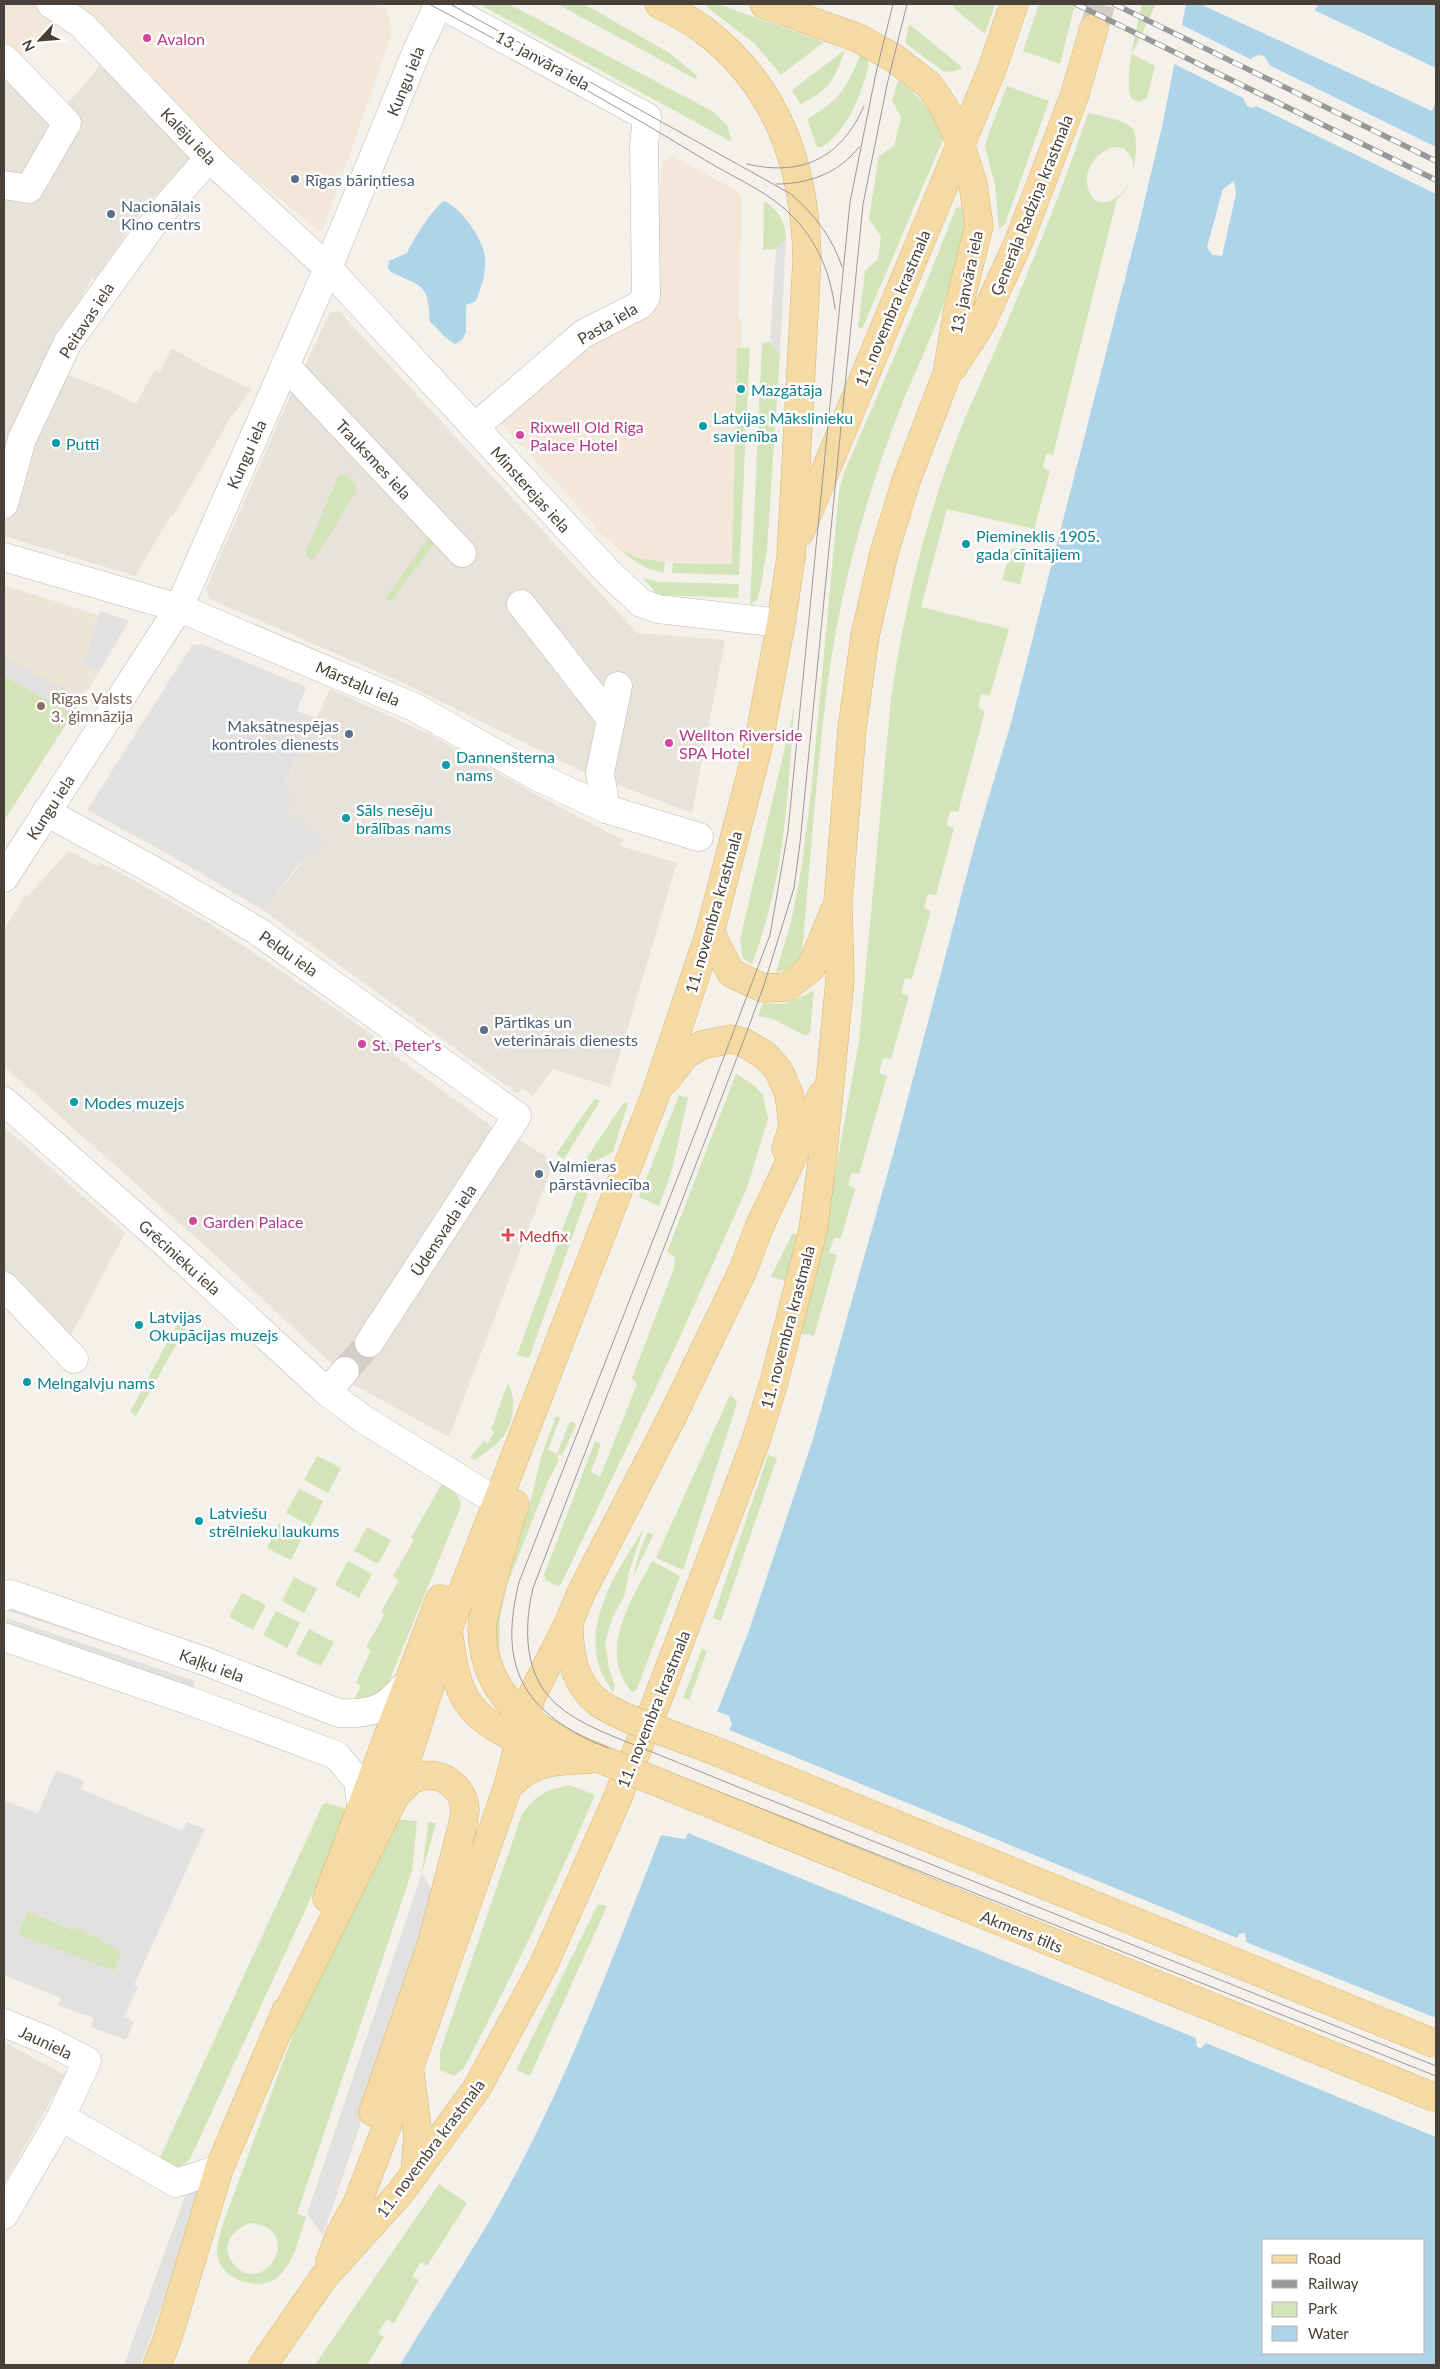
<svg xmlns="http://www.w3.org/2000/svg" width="1440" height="2369" font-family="Lato,sans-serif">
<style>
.residential{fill:#e7e2da}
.commercial{fill:#f3e7d9}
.education{fill:#ece5d6}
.green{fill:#d2e4b8;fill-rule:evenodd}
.parking{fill:#e3e1df;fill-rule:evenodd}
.water{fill:#aed4ea;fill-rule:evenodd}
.pier{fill:#f4f1eb}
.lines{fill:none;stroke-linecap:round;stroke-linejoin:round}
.minor-tunnel{stroke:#d2cec7;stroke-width:28;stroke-dasharray:28 14;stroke-linecap:butt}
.major-tunnel{stroke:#d2cec7;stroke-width:28;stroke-dasharray:28 14;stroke-linecap:butt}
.minor-casing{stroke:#bfb8ae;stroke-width:29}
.major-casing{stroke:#d9b674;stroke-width:29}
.minor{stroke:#fff;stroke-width:28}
.major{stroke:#f5daa3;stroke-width:28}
.tram{stroke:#989898;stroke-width:1}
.rail-casing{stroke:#989898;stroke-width:5.5}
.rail{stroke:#fff;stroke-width:4;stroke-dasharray:11;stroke-linecap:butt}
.major-bridge-casing{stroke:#d9b674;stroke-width:29;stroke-linecap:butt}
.major-bridge{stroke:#f5daa3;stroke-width:28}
.hotel-dot{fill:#d1479c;stroke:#fff;stroke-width:2}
.service-dot{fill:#5c6f8a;stroke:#fff;stroke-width:2}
.culture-dot{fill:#0f9aa8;stroke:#fff;stroke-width:2}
.education-dot{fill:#8d6e63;stroke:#fff;stroke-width:2}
.health-dot{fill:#e0444e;stroke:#fff;stroke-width:2}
.labels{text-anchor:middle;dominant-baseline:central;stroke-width:5;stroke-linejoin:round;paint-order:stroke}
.hotel-label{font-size:16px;fill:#b23c85;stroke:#fff;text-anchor:start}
.street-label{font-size:16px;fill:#484139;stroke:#fff}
.service-label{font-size:16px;fill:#4e5e75;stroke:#fff;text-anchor:start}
.culture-label{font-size:16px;fill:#0d838f;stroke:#fff;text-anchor:start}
.education-label{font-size:16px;fill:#785e54;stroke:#fff;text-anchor:start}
.health-label{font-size:16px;fill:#be3a42;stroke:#fff;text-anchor:start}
</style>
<rect width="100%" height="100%" fill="#f4f1eb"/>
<g class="residential">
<polygon points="102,62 193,155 143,209 95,279 92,278 41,371 68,375 113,392 136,404 155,370 160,372 172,348 206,368 252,389 231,417 173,516 171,515 135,576 4,536 4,74 64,105 78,93"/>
<polygon points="339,311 637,633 725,640 692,813 581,771 406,684 210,599 206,589 291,394 330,313"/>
<polygon points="330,689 431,735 535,794 623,840 620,846 677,863 610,1087 553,1069 533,1096 522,1088 518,1094 264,911 306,857 286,811 298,798 286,790 286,784"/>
<polygon points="69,851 99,867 100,863 128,877 210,924 287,975 395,1051 392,1054 493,1127 517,1138 554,1162 449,1437 354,1385 223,1262 4,1066 4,929 26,895 28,896"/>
<polygon points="4,1127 125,1233 68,1341 4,1272"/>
<polygon points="4,2042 65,2075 4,2184"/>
</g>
<g class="commercial">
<polygon points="4,4 34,4 56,19 20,58 4,41"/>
<polygon points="76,4 377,4 386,8 392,33 323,230 320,232 223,152"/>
<polygon points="673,156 738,191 742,199 738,318 742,319 741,348 737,348 732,564 651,561 631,556 619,549 600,533 598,533 594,528 595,526 543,468 537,464 531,454 524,446 521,447 501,421 566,365 594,344 643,319 654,268 662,162"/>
</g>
<polygon class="education" points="4,585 98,615 82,665 99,672 4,822"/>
<g class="green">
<polygon points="479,4 509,4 712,111 727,125 732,142"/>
<polygon points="557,4 584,4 671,54 697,76 696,79"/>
<polygon points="706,4 718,4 824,42 781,75 755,44 708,8"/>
<polygon points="952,4 995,4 985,34 955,9"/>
<polygon points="1039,4 1075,4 1060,64 1023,51"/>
<path d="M 1142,4 L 1156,4 L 1132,54 L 1155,66 L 1147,98 L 1139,102 L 1132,99 C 1122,84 1138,23 1142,4 Z"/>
<polygon points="909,24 963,68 950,72 943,71 905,43"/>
<path d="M 845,50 C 835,79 829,91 800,104 L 792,90 Z"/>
<path d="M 860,56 L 867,59 L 869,65 C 860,97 850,127 822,147 L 817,147 L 807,119 C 840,100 845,90 860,56 Z"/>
<path d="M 898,80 C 914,91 943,121 942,142 L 862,329 L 858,327 L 865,271 L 878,259 L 881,236 L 869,219 L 879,156 L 894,146 L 901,117 L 892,101 Z"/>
<polygon points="1007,86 1049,101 1005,224 999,229 995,185 985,147 986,141"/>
<path d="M 1088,113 C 1100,116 1123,119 1132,128 C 1140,136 1134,174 1129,184 C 1126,190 1122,195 1117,199 L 1053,455 L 1046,454 L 1043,468 L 1050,471 L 1034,529 L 947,509 L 921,607 L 1009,629 L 990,695 L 981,694 L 978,708 L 985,711 L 958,812 L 950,811 L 946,825 L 954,828 L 936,895 L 928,894 L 924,908 L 931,911 L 912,979 L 905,978 L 901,993 L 909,996 L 891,1059 L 883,1058 L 879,1073 L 887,1076 L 859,1174 L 852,1172 L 848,1185 L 855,1189 L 841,1238 L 834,1238 L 829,1252 L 837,1255 L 814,1336 L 796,1332 L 832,1191 L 859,1041 L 891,699 C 905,603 928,508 965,418 C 977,389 991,361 1003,332 C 1033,260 1064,187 1088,113 ZM 1114,147 L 1123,148 C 1155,172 1102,226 1089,191 C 1086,184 1086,175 1089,169 C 1094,157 1103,150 1114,147 Z"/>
<path d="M 764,201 C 779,211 785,221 786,239 L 776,249 L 763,250 Z"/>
<path d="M 961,207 C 980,238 916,369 902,404 C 866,494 840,590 827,688 C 816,776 810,865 802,954 C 797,966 788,970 776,972 L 791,922 L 801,871 L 811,793 L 839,492 L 844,473 L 925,286 L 956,208 Z"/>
<polygon points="770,342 780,354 767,549 760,590 757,600 750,605 762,343"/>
<polygon points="737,348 750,348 739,575 672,573 673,563 732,564"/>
<polygon points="344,474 356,485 356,492 315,558 311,559 306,556 306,551 339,475"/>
<polygon points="433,532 439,537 391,601 385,599"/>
<polygon points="1012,548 1028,553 1020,584 1002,580"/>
<path d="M 619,549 L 638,558 L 665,562 L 664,573 C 647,570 633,561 619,549 Z"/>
<polygon points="643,578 659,582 739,584 738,598 658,595"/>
<polygon points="4,676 70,713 81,697 83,698 4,820"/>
<path d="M 794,708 C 790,765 787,824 776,880 C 770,909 762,937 752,965 L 743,958 L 740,940 Z"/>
<polygon points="814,991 810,1032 806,1036 773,1019 758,1016 763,1003 784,1004"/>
<polygon points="736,1074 754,1085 763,1095 768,1119 747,1188 673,1352 561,1584 558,1586 546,1580 544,1575 595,1441 601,1444 591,1472 600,1477 637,1384 632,1378 674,1268 675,1257 667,1252"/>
<polygon points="679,1095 688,1098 672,1170 659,1206 639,1197"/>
<polygon points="595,1098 600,1101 564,1159 556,1154"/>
<polygon points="624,1102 628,1103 613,1152 595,1161 584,1162"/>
<polygon points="577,1190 588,1193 529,1358 517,1355"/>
<polygon points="792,1234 797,1234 786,1281 771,1277"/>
<polygon points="185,1309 194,1313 136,1416 130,1412"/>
<path d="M 508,1383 C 517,1398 514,1423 502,1438 C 495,1447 484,1453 475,1460 L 470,1457 L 484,1441 L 488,1443 L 494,1432 L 491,1430 Z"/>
<polygon points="730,1395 737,1401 734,1413 683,1570 656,1558"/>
<polygon points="556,1416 560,1418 548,1450 557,1454 570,1421 576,1424 562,1455 559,1454 557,1458 559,1460 548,1481 507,1585 500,1616 499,1657 492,1637 518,1538 530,1504 541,1457"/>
<polygon points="768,1455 777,1458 721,1621 713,1618"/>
<polygon points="317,1456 341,1468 328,1493 304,1480"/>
<path d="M 443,1482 C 453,1489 459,1495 461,1506 L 383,1696 L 351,1704 L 361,1686 L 356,1683 L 371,1650 L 366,1647 L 385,1614 L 381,1612 L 399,1580 L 393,1576 L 414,1540 L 411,1538 Z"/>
<polygon points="299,1489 323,1501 311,1526 286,1513"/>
<polygon points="279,1523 303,1536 291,1560 267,1548"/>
<polygon points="367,1527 391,1540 378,1564 354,1551"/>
<path d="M 644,1528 L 629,1571 L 625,1594 L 612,1619 L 605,1642 L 609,1669 L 615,1686 L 613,1693 C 609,1685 603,1677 600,1669 C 583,1618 619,1569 644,1528 Z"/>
<polygon points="648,1532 653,1535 632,1579 640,1550"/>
<polygon points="348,1561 372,1574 359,1598 335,1585"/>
<path d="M 652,1561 L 680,1576 L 636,1691 L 632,1692 C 597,1650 631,1602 652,1561 Z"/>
<polygon points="294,1577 317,1589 304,1613 282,1601"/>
<polygon points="242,1593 266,1605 253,1630 229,1617"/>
<polygon points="276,1611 300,1623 287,1648 263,1635"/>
<polygon points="309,1629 334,1642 321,1666 296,1654"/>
<polygon points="702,1649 707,1651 689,1700 683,1698"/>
<path d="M 569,1785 L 595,1795 C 555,1888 511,1978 464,2068 L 454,2076 L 440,2070 L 440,2052 L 522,1814 C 537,1794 545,1791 569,1785 Z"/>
<path d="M 328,1803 L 351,1811 L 190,2159 C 179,2171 171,2167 157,2164 L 323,1804 Z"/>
<path d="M 394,1819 L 417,1821 L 412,1871 L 297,2214 L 306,2217 C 299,2238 295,2260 279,2276 C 263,2292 228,2282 219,2262 C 214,2251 220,2233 224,2221 L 298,2021 ZM 252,2223 C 308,2231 260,2302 232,2262 C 220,2245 234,2227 252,2223 Z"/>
<polygon points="428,1822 436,1823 422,1873 428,1823"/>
<polygon points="598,1904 607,1906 530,2076 516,2070"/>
<polygon points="28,1911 73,1930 76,1926 119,1950 121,1954 114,1972 17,1934"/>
<polygon points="439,2184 467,2203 427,2266 421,2262 412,2276 419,2280 394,2323 387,2319 378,2333 384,2337 367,2365 315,2365"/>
</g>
<g class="parking">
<polygon points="786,239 780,354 770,342 776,249"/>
<polygon points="100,611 129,621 99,672 82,665"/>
<polygon points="202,644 306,687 297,711 316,718 286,783 286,790 298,798 286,811 325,843 298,865 264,911 170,855 87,810 192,645"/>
<polygon points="4,657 81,697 71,713 4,676"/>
<polygon points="12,1602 198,1673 9,1611"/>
<polygon points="7,1618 195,1681 193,1689 4,1626"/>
<path d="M 56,1770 L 84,1781 L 81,1789 L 182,1831 L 187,1822 L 205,1829 L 134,1985 L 138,1987 L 124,2017 L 134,2022 L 126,2040 L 91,2027 L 94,2018 L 58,2005 L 61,1998 L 4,1975 L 4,1800 L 38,1814 ZM 28,1911 L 74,1930 L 76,1927 L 119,1950 L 121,1954 L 114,1971 L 18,1934 Z"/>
<polygon points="422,1873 436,1898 323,2235 307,2214"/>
<polygon points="197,2191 200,2203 140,2365 124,2365 186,2193"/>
</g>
<g class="water">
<path d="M 1186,4 L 1227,4 L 1224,10 L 1298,45 L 1318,4 L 1436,4 L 1436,2365 L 400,2365 C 435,2306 475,2249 508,2188 C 569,2076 614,1954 661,1835 L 685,1839 L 731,1724 L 729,1716 L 717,1712 L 747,1636 L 813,1439 L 895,1147 L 976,840 L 1011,723 L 1139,224 L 1162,127 ZM 1258,55 L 1264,56 L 1270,65 L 1263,101 L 1253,108 L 1247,106 L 1243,98 L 1252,58 ZM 1234,181 L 1236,194 L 1222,256 L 1212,255 L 1207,247 L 1223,189 ZM 1264,2240 L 1424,2240 L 1424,2353 L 1264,2353 Z"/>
<path d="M 444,201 C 461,207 485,241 485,259 C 486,273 481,288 476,301 L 466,305 L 466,332 L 462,340 L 455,344 C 444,338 439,329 430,322 C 428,283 424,288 391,272 L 388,268 L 389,261 L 407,253 C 413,240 432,209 444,201 Z"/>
</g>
<g class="pier">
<polygon points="1200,4 1230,4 1227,9 1297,42 1312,9 1436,68 1436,101 1432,111"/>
<polygon points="1180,24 1254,61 1246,97 1247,100 1172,63"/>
<polygon points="1267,64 1436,147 1436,194 1254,105 1260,100"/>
<polygon points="715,1711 729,1716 732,1724 729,1730 1237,1938 1239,1934 1245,1933 1246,1942 1436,2018 1436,2137 1206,2043 1201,2048 1197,2047 1196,2038 688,1833 685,1839 658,1834 661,1832 684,1836 729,1723 727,1718 716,1714"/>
</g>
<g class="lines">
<polyline class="minor-tunnel" points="345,1371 369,1343"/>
<polyline class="major-tunnel" points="1094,28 1101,4"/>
<defs>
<g id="minor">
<polyline points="51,4 82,25 209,158 328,268 609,573 641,603 658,609 781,623"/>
<polyline points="440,4 647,117 644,145 646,297 640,305 583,334 475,427"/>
<polyline points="4,58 67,123 29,189 4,185"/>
<polyline points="285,365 462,553"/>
<polyline points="4,504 22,439 68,342 161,213 209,158"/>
<polyline points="4,557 179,608 414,707 536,776 606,809 699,837"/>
<polyline points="521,604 611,719"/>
<polyline points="606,809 600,773 618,686"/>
<polyline points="46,812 160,874 256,930 517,1116 369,1343"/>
<polyline points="4,878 179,608 328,268 418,48 439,4"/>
<polyline points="4,1101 163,1241 327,1392 363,1419 483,1493"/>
<polyline points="4,1286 74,1359"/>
<polyline points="327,1392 345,1371"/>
<path d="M 4,1597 L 11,1594 L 207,1662 L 339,1713 C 377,1715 387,1707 411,1679"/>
<polyline points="4,1637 190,1701 336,1755 358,1781 361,1805"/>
<polyline points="4,2023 49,2041 87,2061 61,2117 4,2215"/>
<polyline points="61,2117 176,2183 219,2169"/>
</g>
<g id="major">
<polyline points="953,367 981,324 1019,241 1074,97 1094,28"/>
<polyline points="800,532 992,69 1014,4"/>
<polyline points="710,932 731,973 763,988 787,987 811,968 834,912"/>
<polyline points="666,1080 685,1055 702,1045 731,1039 743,1042 766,1056 779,1071 789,1094 793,1126 786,1149"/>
<path d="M 515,1504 C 505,1536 496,1567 488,1599 C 486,1609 482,1619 482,1629 C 483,1705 546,1738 608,1762"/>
<path d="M 569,1623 C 569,1653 573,1683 599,1703 C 607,1709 618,1713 627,1718"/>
<path d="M 449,1636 C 458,1707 471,1718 534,1747"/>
<path d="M 515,1780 C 539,1757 567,1762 598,1758"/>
<polyline points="327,1898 440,1599"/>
<path d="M 280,2027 L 395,1796 L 448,1629 L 656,1093 L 710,932 L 757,751 L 781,623 L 791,557 L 807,258 C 805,168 779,88 705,31 C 691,20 674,12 659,4"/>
<polyline points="410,2073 418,2135 415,2173"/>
<path d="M 373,2112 L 432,1943 L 463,1824 C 463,1819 465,1814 465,1809 C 463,1784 437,1769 416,1778 C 408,1781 401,1791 395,1796"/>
<polyline points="330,2261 340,2234 357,2204 410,2066 507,1789 531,1697 569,1622 581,1593 673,1415 743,1270 760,1225 822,1095"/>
<polyline points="157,2365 168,2337 219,2169 286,2011"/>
<polyline points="263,2365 324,2277 400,2193 477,2088 543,1966 615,1804 657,1701 755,1443 774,1382 813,1230 822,1163 840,980 838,902 852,729 865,636 884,553 906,481 947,374 958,309 979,226 973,184 960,143 945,109 930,86 894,58 858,38 764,4"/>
</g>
</defs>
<use href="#minor" class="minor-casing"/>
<use href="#major" class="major-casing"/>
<use href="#minor" class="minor"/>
<use href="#major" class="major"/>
<g class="tram">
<path d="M 429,4 C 522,53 615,105 705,160 C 736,179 772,193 796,220 C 819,245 831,276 835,309"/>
<path d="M 450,4 L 791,194 C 814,214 833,238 842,267"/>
<path d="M 893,4 L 876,73 L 850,202 L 788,831 L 770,935 L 697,1128 L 519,1582 C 500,1660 517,1705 591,1741 L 1436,2076"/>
<path d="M 907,4 L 887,85 L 863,204 L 800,843 L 794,888 L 763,988 L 743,1042 L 533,1588 C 524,1627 523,1674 556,1704 C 581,1726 616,1737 647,1750 C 697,1770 747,1791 798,1811 C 1010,1896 1223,1981 1436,2066"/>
<path d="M 747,164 C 802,177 841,158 864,106"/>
<path d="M 776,184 C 809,184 839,173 859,147"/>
</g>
<defs>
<g id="rail">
<polyline points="1076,4 1436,180"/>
<polyline points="1114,4 1436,161"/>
</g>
</defs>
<use href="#rail" class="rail-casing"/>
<use href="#rail" class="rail"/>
<defs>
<g id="major-bridge">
<polyline points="627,1718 715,1751 1436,2044"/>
<polyline points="608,1762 1436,2098"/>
</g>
</defs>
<use href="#major-bridge" class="major-bridge-casing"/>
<use href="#major-bridge" class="major-bridge"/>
</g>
<g class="hotel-dot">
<circle cx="147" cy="38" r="5"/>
<circle cx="520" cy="435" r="5"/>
<circle cx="669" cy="743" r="5"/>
<circle cx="362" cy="1044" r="5"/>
<circle cx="193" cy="1221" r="5"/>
</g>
<g class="service-dot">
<circle cx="295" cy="179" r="5"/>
<circle cx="111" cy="214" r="5"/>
<circle cx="349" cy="734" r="5"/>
<circle cx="484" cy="1030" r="5"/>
<circle cx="539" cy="1174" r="5"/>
</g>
<g class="culture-dot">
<circle cx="741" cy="389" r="5"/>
<circle cx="703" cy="426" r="5"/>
<circle cx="56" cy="443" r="5"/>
<circle cx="966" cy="544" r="5"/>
<circle cx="446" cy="765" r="5"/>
<circle cx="346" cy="818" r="5"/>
<circle cx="74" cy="1102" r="5"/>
<circle cx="139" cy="1325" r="5"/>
<circle cx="27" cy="1382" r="5"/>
<circle cx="199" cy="1521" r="5"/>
</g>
<circle class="education-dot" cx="41" cy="706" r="5"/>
<path class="health-dot" d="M505.5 1227.5h5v5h5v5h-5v5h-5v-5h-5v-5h5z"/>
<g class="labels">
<g class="hotel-label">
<text x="157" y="38">Avalon</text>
<text x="530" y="426">Rixwell Old Riga<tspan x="530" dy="18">Palace Hotel</tspan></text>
<text x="679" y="734">Wellton Riverside<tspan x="679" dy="18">SPA Hotel</tspan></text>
<text x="372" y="1044">St. Peter's</text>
<text x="203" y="1221">Garden Palace</text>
</g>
<g class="street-label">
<text transform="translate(543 60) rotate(29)">13. janvāra iela</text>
<text transform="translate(405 81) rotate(-68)">Kungu iela</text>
<text transform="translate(189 136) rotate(46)">Kalēju iela</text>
<text transform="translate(1031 205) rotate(-68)">Ģenerāļa Radziņa krastmala</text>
<text transform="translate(966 282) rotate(-78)">13. janvāra iela</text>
<text transform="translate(892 308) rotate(-67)">11. novembra krastmala</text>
<text transform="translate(86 320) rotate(-57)">Peitavas iela</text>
<text transform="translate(607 323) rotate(-30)">Pasta iela</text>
<text transform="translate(246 454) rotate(-66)">Kungu iela</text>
<text transform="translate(374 459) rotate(47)">Trauksmes iela</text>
<text transform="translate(531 489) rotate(48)">Minsterejas iela</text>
<text transform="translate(358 683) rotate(23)">Mārstaļu iela</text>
<text transform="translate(50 807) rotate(-57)">Kungu iela</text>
<text transform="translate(713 912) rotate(-74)">11. novembra krastmala</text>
<text transform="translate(289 953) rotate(35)">Peldu iela</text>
<text transform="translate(443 1230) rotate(-57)">Ūdensvada iela</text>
<text transform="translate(180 1257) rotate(42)">Grēcinieku iela</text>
<text transform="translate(787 1327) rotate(-75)">11. novembra krastmala</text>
<text transform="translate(212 1665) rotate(20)">Kaļķu iela</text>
<text transform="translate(653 1709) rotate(-68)">11. novembra krastmala</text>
<text transform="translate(1022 1931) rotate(22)">Akmens tilts</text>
<text transform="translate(46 2042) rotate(25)">Jauniela</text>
<text transform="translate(430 2148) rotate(-53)">11. novembra krastmala</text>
</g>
<g class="service-label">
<text x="305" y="179">Rīgas bāriņtiesa</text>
<text x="121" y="205">Nacionālais<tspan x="121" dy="18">Kino centrs</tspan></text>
<text x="339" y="725" text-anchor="end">Maksātnespējas<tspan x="339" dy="18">kontroles dienests</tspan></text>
<text x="494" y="1021">Pārtikas un<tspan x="494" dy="18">veterinārais dienests</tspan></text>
<text x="549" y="1165">Valmieras<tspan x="549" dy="18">pārstāvniecība</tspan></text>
</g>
<g class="culture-label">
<text x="751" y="389">Mazgātāja</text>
<text x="713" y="417">Latvijas Mākslinieku<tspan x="713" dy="18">savienība</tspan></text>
<text x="66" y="443">Putti</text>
<text x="976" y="535">Piemineklis 1905.<tspan x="976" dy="18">gada cīnītājiem</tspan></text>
<text x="456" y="756">Dannenšterna<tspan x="456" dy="18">nams</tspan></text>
<text x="356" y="809">Sāls nesēju<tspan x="356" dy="18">brālības nams</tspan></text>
<text x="84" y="1102">Modes muzejs</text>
<text x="149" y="1316">Latvijas<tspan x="149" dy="18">Okupācijas muzejs</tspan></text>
<text x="37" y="1382">Melngalvju nams</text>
<text x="209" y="1512">Latviešu<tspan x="209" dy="18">strēlnieku laukums</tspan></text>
</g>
<g class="education-label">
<text x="51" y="697">Rīgas Valsts<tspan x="51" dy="18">3. ģimnāzija</tspan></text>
</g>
<g class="health-label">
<text x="519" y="1235">Medfix</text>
</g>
</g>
<rect width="1440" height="2369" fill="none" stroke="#484139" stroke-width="10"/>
<rect x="1262" y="2239" width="162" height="115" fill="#ffffff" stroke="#b6b3b0"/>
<rect x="1272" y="2255" width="25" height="8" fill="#f5daa3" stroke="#b6b3b0"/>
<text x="1308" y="2264" font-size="15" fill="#484139">Road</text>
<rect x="1272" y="2280" width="25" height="8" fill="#989898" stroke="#b6b3b0"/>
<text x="1308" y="2289" font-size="15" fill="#484139">Railway</text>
<rect x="1272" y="2302" width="25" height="15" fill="#d2e4b8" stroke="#b6b3b0"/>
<text x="1308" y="2314" font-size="15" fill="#484139">Park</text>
<rect x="1272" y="2326" width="25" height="15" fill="#aed4ea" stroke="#b6b3b0"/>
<text x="1308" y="2339" font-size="15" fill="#484139">Water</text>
<g transform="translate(40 40) rotate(244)" stroke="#ffffff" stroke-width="4" paint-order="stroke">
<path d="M0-4L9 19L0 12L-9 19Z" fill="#484139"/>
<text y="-8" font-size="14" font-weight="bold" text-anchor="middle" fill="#484139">N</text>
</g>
</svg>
